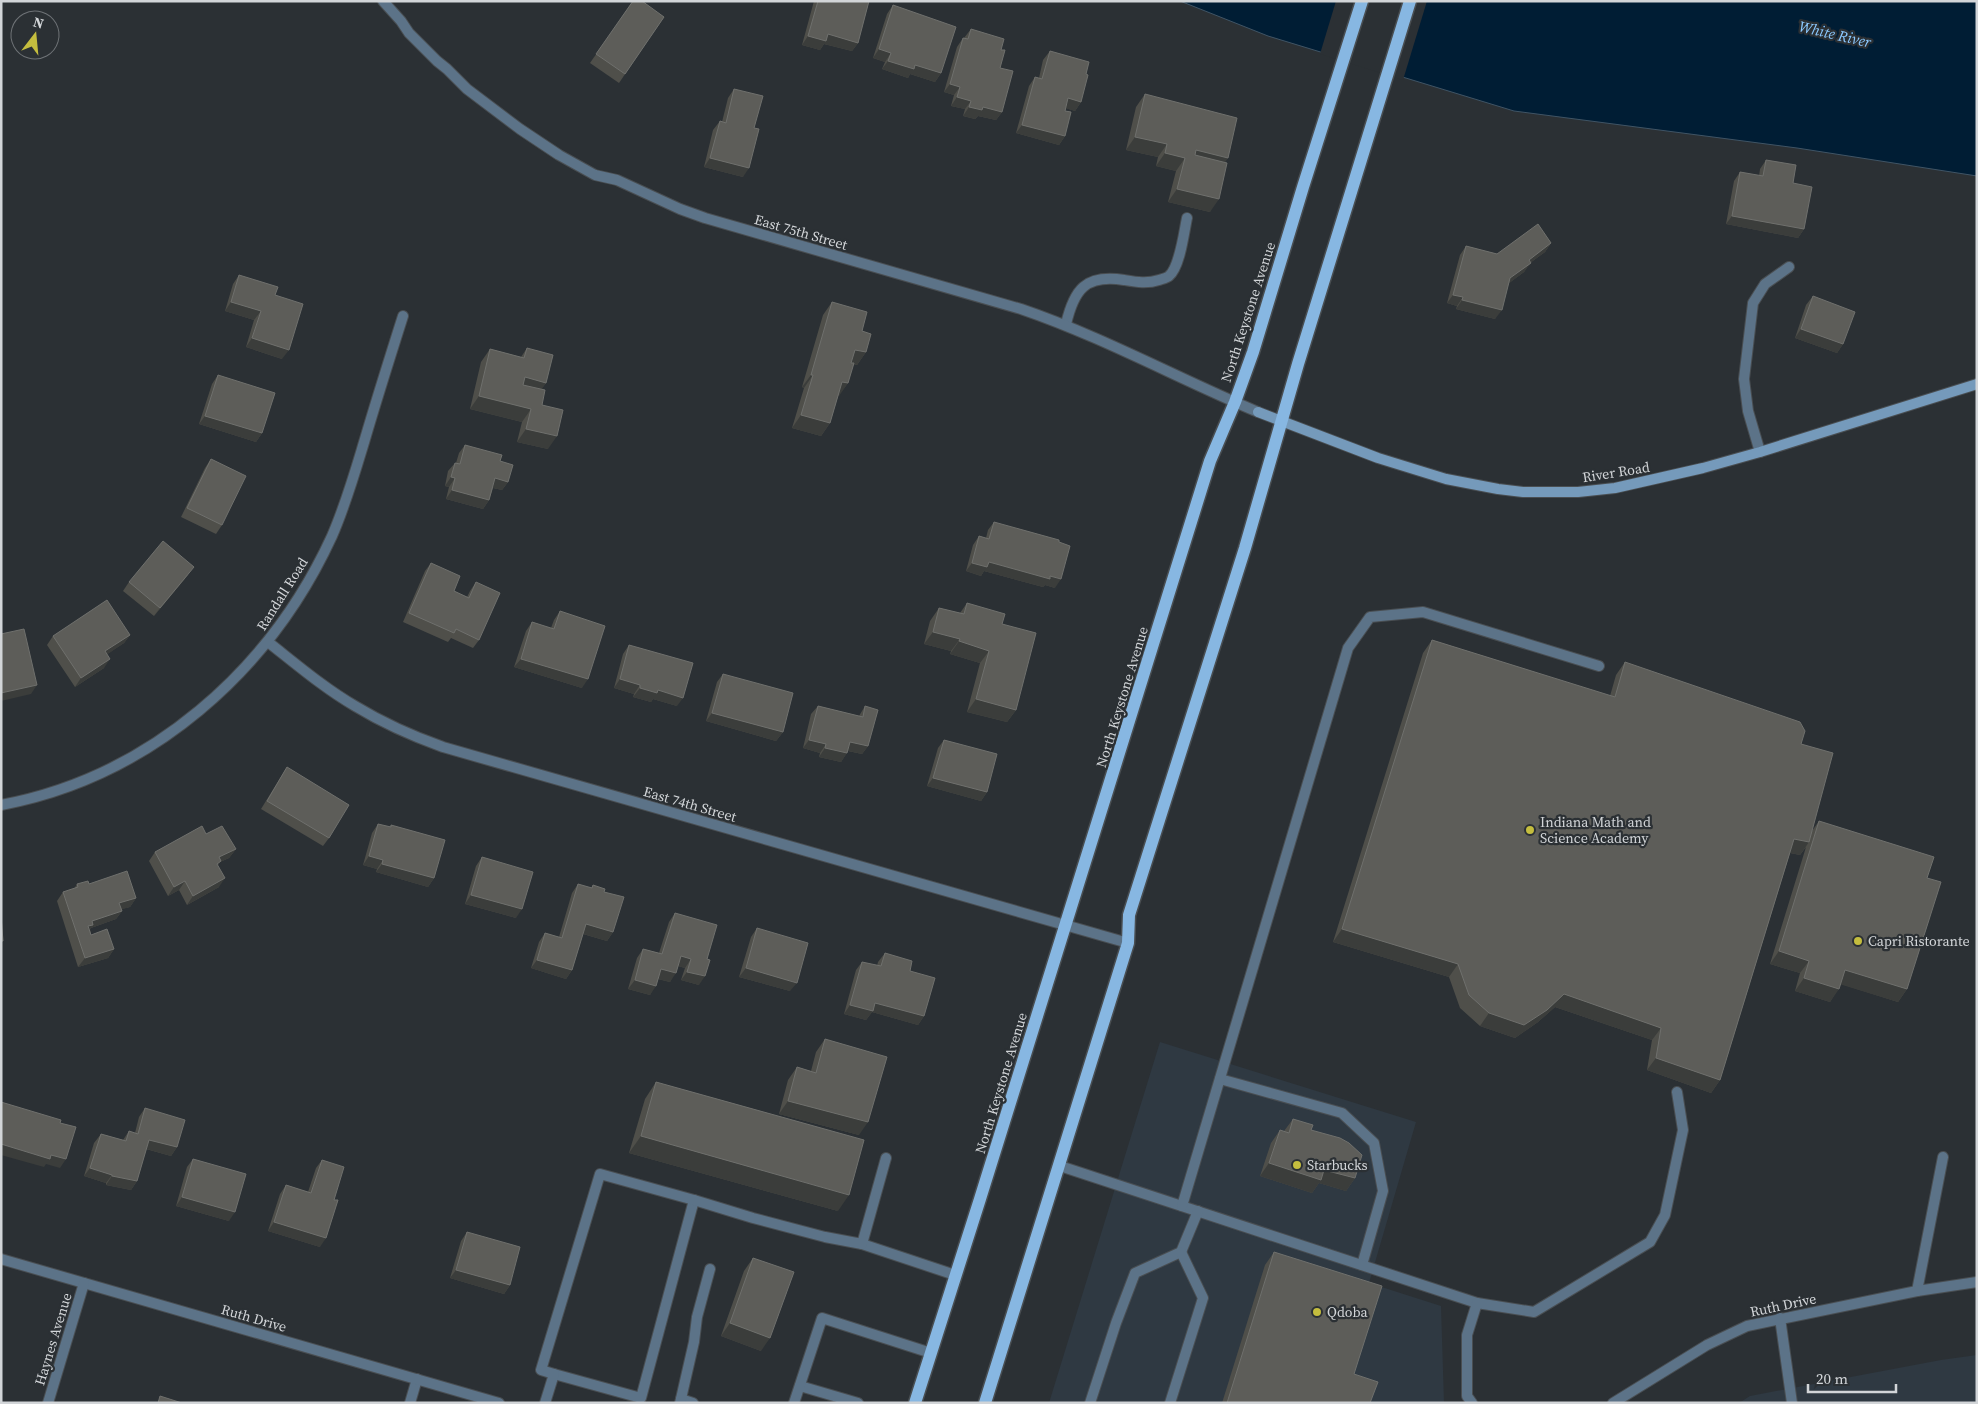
<svg xmlns="http://www.w3.org/2000/svg" width="1978" height="1404" font-family="'Source Serif 4',serif">
<style>
.built{fill:#2f3942}
.water{fill:#001d34;stroke:#3f5465}
.pier{fill:#2b3034}
.lines{fill:none;stroke-linecap:round;stroke-linejoin:round}
.lane-casing{stroke:#494e52;stroke-width:12}
.street-casing{stroke:#494e52;stroke-width:12}
.secondary-casing{stroke:#494e52;stroke-width:12}
.primary-casing{stroke:#494e52;stroke-width:15}
.lane{stroke:#5c7388;stroke-width:10}
.street{stroke:#5c7388;stroke-width:10}
.secondary{stroke:#759abb;stroke-width:10}
.primary{stroke:#87b7e2;stroke-width:12}
.wall{fill:#4f4f4a}
.shaded-wall{fill:#3b3d3b}
.building{fill:#5d5d59;stroke:#6f706d}
.poi-dot{fill:#c4bd3e;stroke:#2b3034;stroke-width:2}
.labels{text-anchor:middle;dominant-baseline:central;stroke-width:4.5;stroke-linejoin:round;paint-order:stroke}
.street-label{font-size:14px;fill:#d2d5d8;stroke:#2b3034}
.poi-label{font-size:14px;fill:#d2d5d8;stroke:#2b3034;text-anchor:start}
.water-label{font-size:15px;font-style:italic;fill:#8bc9ff;stroke:#2b3034}
</style>
<rect width="100%" height="100%" fill="#2b3034"/>
<g class="built">
<polygon points="1160,1042 1416,1122 1369,1283 1441,1306 1444,1403 1049,1403"/>
<polygon points="1977,1355 1977,1403 1739,1403 1750,1396 1941,1360"/>
</g>
<polygon class="water" points="1180,1 1977,1 1977,176 1797,148 1514,111 1268,36"/>
<polygon class="pier" points="1336,1 1427,1 1403,80 1320,54"/>
<g class="lines">
<defs>
<g id="lane">
<path d="M 1066,324 C 1074,290 1085,274 1124,280 C 1136,282 1147,284 1159,280 C 1162,279 1167,278 1169,276 C 1180,267 1184,232 1187,218"/>
<polyline points="1760,452 1748,411 1744,379 1753,303 1765,284 1789,267"/>
<polyline points="1220,1079 1342,1113 1374,1143 1383,1191 1362,1265"/>
<polyline points="1060,1166 1477,1303"/>
<polyline points="1182,1206 1348,648 1370,617 1423,612 1599,666"/>
<polyline points="862,1244 955,1275"/>
<polyline points="1917,1291 1943,1157"/>
<polyline points="1780,1318 1792,1403"/>
<polyline points="554,1374 641,1398 694,1200"/>
<polyline points="800,1386 858,1403"/>
<polyline points="681,1399 693,1403"/>
<polyline points="410,1403 417,1379"/>
<polyline points="545,1403 554,1374 541,1370 600,1174 694,1200 753,1218 825,1237 862,1244 886,1158"/>
<polyline points="680,1403 694,1342 697,1317 710,1269"/>
<polyline points="794,1403 822,1318 931,1353"/>
<polyline points="1090,1403 1116,1323 1135,1273 1181,1252 1198,1211"/>
<polyline points="1170,1403 1203,1298 1181,1252"/>
<polyline points="1472,1403 1467,1396 1467,1335 1477,1303 1534,1312 1650,1242 1665,1215 1683,1130 1677,1092"/>
</g>
<g id="street">
<path d="M 383,1 L 401,21 L 409,33 L 437,61 L 447,69 L 467,89 L 520,129 L 559,155 L 595,175 L 617,180 L 680,209 L 705,218 L 1021,309 C 1103,337 1179,379 1258,412"/>
<path d="M 268,642 C 296,664 324,688 355,706 C 383,723 412,736 443,747 L 1128,943"/>
<path d="M 1,805 C 150,777 270,671 332,536 C 346,504 355,472 365,439 C 377,398 390,357 403,316"/>
<polyline points="1,1259 499,1403"/>
<polyline points="48,1403 84,1283"/>
<polyline points="1613,1403 1707,1345 1747,1326 1917,1291 1977,1282"/>
</g>
<polyline id="secondary" points="1258,412 1378,458 1446,479 1498,489 1523,492 1578,492 1615,488 1703,468 1760,452 1977,384"/>
<g id="primary">
<polyline points="915,1403 980,1199 1210,461 1235,402 1253,352 1303,187 1362,1"/>
<polyline points="985,1403 1128,943 1129,915 1245,548 1298,364 1410,1"/>
</g>
</defs>
<use href="#lane" class="lane-casing"/>
<use href="#street" class="street-casing"/>
<use href="#secondary" class="secondary-casing"/>
<use href="#primary" class="primary-casing"/>
<use href="#lane" class="lane"/>
<use href="#street" class="street"/>
<use href="#secondary" class="secondary"/>
<use href="#primary" class="primary"/>
</g>
<g class="wall">
<polygon points="633,1 664,17 619,83 590,63"/>
<polygon points="814,1 869,1 858,43 852,51 824,44 820,50 802,45"/>
<polygon points="893,5 941,73 935,82 910,74 908,78 882,69 885,62 873,58 887,14"/>
<polygon points="971,29 1001,50 1000,68 1002,112 996,120 978,116 975,119 963,116 965,109 951,106 954,95 944,92 957,47 963,38 964,38"/>
<polygon points="1050,51 1086,74 1081,102 1075,111 1066,108 1065,111 1065,136 1059,145 1016,133 1029,86 1035,77 1039,78 1043,60"/>
<polygon points="734,89 754,128 743,177 704,167 713,130 720,121 722,122 728,98"/>
<polygon points="1145,94 1225,162 1210,212 1168,202 1176,171 1156,166 1158,157 1126,150 1136,107"/>
<polygon points="1766,160 1793,183 1804,229 1798,238 1726,224 1734,181 1740,172 1759,176 1760,169"/>
<polygon points="1551,243 1545,252 1530,263 1524,272 1509,283 1495,319 1456,309 1457,306 1447,303 1460,255 1466,246 1497,254"/>
<polygon points="239,275 275,295 282,359 246,347 254,320 225,311 233,284"/>
<polygon points="1813,296 1843,344 1837,353 1795,338 1806,305"/>
<polygon points="832,302 862,331 866,352 857,365 853,364 848,383 838,396 830,423 821,436 792,428 804,388 802,387 823,315"/>
<polygon points="527,348 546,383 541,389 542,405 548,449 517,442 522,422 470,409 481,362 490,349 521,357"/>
<polygon points="218,375 262,433 256,442 199,424 212,384"/>
<polygon points="465,445 500,461 508,482 502,490 493,488 489,500 483,509 446,499 449,487 445,486 448,471 455,463 456,463 459,453"/>
<polygon points="211,459 222,525 216,534 181,517 205,468"/>
<polygon points="994,522 1055,588 1045,585 1043,587 984,571 981,576 966,571 973,545 979,536 986,538 988,530"/>
<polygon points="431,563 454,591 467,597 470,591 476,582 479,640 473,648 451,638 448,642 403,622 425,571"/>
<polygon points="188,575 154,616 123,591 129,582"/>
<polygon points="967,603 1002,624 1016,710 1007,722 967,712 980,663 950,654 951,651 924,644 930,621 939,608 960,613"/>
<polygon points="560,611 582,688 514,667 526,631 532,622 551,628 554,620"/>
<polygon points="130,635 124,643 107,654 104,668 75,687 47,645 53,636"/>
<polygon points="1432,640 1610,696 1616,675 1625,662 1801,744 1812,831 1819,821 1927,878 1907,989 1898,1002 1841,984 1830,1002 1795,991 1800,973 1770,964 1806,847 1800,855 1790,853 1720,1080 1711,1093 1647,1070 1652,1040 1555,1007 1538,1022 1515,1038 1480,1026 1460,1008 1449,977 1333,942 1423,653"/>
<polygon points="629,645 677,706 653,699 651,702 633,697 634,694 614,688 623,654"/>
<polygon points="723,674 783,732 776,741 706,721 717,682"/>
<polygon points="818,706 859,716 865,706 868,746 862,754 848,751 841,762 819,757 820,753 803,748 811,714"/>
<polygon points="944,740 987,792 981,801 927,786 938,748"/>
<polygon points="287,767 329,838 323,846 261,809"/>
<polygon points="378,824 390,827 391,825 434,878 428,887 376,872 377,869 363,865 372,833"/>
<polygon points="206,834 236,849 229,858 220,862 218,865 219,887 187,905 179,890 168,896 149,861 155,852"/>
<polygon points="482,857 516,918 465,904 476,866"/>
<polygon points="77,884 89,884 136,898 130,907 121,909 122,911 116,919 91,928 90,929 91,935 114,949 108,958 78,967 57,901 63,892 74,889"/>
<polygon points="578,884 591,888 593,885 604,892 613,932 607,941 583,934 572,970 566,979 531,968 539,942 545,933 559,937 572,893"/>
<polygon points="675,913 699,985 681,980 685,968 678,966 670,982 658,979 650,995 628,989 637,958 643,949 659,953 669,922"/>
<polygon points="757,928 790,991 739,977 751,937"/>
<polygon points="885,953 910,971 924,1016 918,1025 872,1012 866,1020 844,1014 856,970 862,962 877,966 878,962"/>
<polygon points="825,1039 859,1135 779,1114 788,1080 797,1067 811,1071 816,1052"/>
<polygon points="656,1082 838,1211 629,1153 645,1099"/>
<polygon points="145,1108 177,1147 171,1156 146,1149 137,1181 131,1190 106,1185 106,1183 84,1176 94,1143 101,1134 123,1140 129,1131 135,1133 139,1117"/>
<polygon points="1293,1119 1311,1130 1355,1178 1346,1191 1319,1183 1312,1193 1260,1176 1271,1143 1280,1130 1284,1131"/>
<polygon points="193,1159 229,1221 176,1206 187,1167"/>
<polygon points="322,1160 320,1247 268,1231 280,1194 286,1185 308,1192 316,1168"/>
<polygon points="467,1232 510,1285 504,1294 450,1278 461,1241"/>
<polygon points="1274,1252 1354,1374 1370,1403 1222,1403 1265,1265"/>
<polygon points="753,1258 761,1351 721,1336 744,1271"/>
</g>
<g class="shaded-wall">
<polygon points="828,34 858,43 852,51 824,44 820,50 802,45 808,36"/>
<polygon points="879,49 891,53 885,62 873,58"/>
<polygon points="888,61 915,65 941,73 935,82 910,74 908,78 882,69"/>
<polygon points="950,84 960,87 954,95 944,92"/>
<polygon points="957,97 971,101 965,109 951,106"/>
<polygon points="1068,98 1081,102 1075,111 1062,107"/>
<polygon points="969,107 983,107 1002,112 996,120 978,116 975,119 963,116"/>
<polygon points="1022,125 1065,136 1059,145 1016,133"/>
<polygon points="1135,137 1167,144 1158,157 1126,150"/>
<polygon points="1196,150 1228,158 1219,171 1187,163"/>
<polygon points="1165,153 1185,158 1176,171 1156,166"/>
<polygon points="710,158 749,168 743,177 704,167"/>
<polygon points="1177,189 1219,199 1210,212 1168,202"/>
<polygon points="1732,216 1804,229 1798,238 1726,224"/>
<polygon points="1551,243 1545,252 1523,268 1529,260"/>
<polygon points="1531,263 1524,272 1504,287 1510,278"/>
<polygon points="1453,295 1463,297 1457,306 1447,303"/>
<polygon points="1462,300 1502,310 1495,319 1456,309"/>
<polygon points="231,302 261,311 254,320 225,311"/>
<polygon points="1801,329 1843,344 1837,353 1795,338"/>
<polygon points="252,338 289,350 282,359 246,347"/>
<polygon points="855,350 866,352 857,365 846,362"/>
<polygon points="811,375 813,375 804,388 802,387"/>
<polygon points="525,377 546,383 537,396 516,390"/>
<polygon points="842,382 848,383 839,396 833,394"/>
<polygon points="479,396 531,409 522,422 470,409"/>
<polygon points="801,415 830,423 821,436 792,428"/>
<polygon points="205,416 262,433 256,442 199,424"/>
<polygon points="526,429 557,436 548,449 517,442"/>
<polygon points="451,477 455,478 449,487 445,486"/>
<polygon points="495,478 508,482 502,490 489,487"/>
<polygon points="452,490 489,500 483,509 446,499"/>
<polygon points="989,562 1050,576 1061,579 1055,588 1045,585 1043,587 984,571 981,576 966,571 972,563"/>
<polygon points="194,567 188,575 154,616 160,608"/>
<polygon points="933,632 960,639 951,651 924,644"/>
<polygon points="130,635 124,643 99,660 105,651"/>
<polygon points="959,641 989,651 980,663 950,654"/>
<polygon points="110,659 104,668 75,687 81,678"/>
<polygon points="521,659 588,679 582,688 514,667"/>
<polygon points="620,679 640,685 634,694 614,688"/>
<polygon points="37,685 31,694 1,701 1,693"/>
<polygon points="640,688 658,690 683,698 677,706 653,699 651,702 633,697"/>
<polygon points="976,699 1016,710 1007,722 967,712"/>
<polygon points="712,713 783,732 776,741 706,721"/>
<polygon points="809,740 826,744 820,753 803,748"/>
<polygon points="850,742 868,746 862,754 844,750"/>
<polygon points="825,748 847,753 841,762 819,757"/>
<polygon points="933,778 987,792 981,801 927,786"/>
<polygon points="1794,839 1809,842 1800,855 1785,852"/>
<polygon points="236,849 229,858 220,862 215,870 219,857"/>
<polygon points="369,856 383,860 377,869 363,865"/>
<polygon points="382,864 434,878 428,887 376,872"/>
<polygon points="225,878 219,887 187,905 193,896"/>
<polygon points="185,881 179,890 168,896 174,887"/>
<polygon points="471,895 522,909 516,918 465,904"/>
<polygon points="136,898 130,907 113,912 119,903"/>
<polygon points="122,911 116,919 91,928 87,933 82,935 92,921"/>
<polygon points="586,924 613,932 607,941 580,933"/>
<polygon points="1342,929 1458,964 1449,977 1333,942"/>
<polygon points="114,949 108,958 78,967 85,958"/>
<polygon points="1779,951 1809,961 1800,973 1770,964"/>
<polygon points="681,956 691,959 685,968 674,965"/>
<polygon points="537,960 572,970 566,979 531,968"/>
<polygon points="746,968 797,983 790,991 739,977"/>
<polygon points="661,969 676,973 670,982 654,978"/>
<polygon points="1845,970 1907,989 1898,1002 1836,983"/>
<polygon points="687,972 705,976 699,985 681,980"/>
<polygon points="1804,978 1839,989 1830,1002 1795,991"/>
<polygon points="635,980 656,986 650,995 628,989"/>
<polygon points="1564,994 1661,1028 1652,1040 1555,1007 1538,1022 1515,1038 1480,1026 1489,1013"/>
<polygon points="875,1003 924,1016 918,1025 872,1012 866,1020 844,1014 850,1005"/>
<polygon points="1656,1058 1720,1080 1711,1093 1647,1070"/>
<polygon points="788,1101 868,1122 859,1135 779,1114"/>
<polygon points="641,1136 849,1195 838,1211 629,1153"/>
<polygon points="149,1140 177,1147 171,1156 143,1148"/>
<polygon points="1,1144 51,1155 66,1159 60,1168 46,1164 44,1167 1,1155"/>
<polygon points="1269,1163 1324,1170 1355,1178 1346,1191 1319,1183 1312,1193 1260,1176"/>
<polygon points="90,1168 112,1175 106,1183 84,1176"/>
<polygon points="112,1176 137,1181 131,1190 106,1185"/>
<polygon points="182,1197 235,1212 229,1221 176,1206"/>
<polygon points="274,1222 326,1238 320,1247 268,1231"/>
<polygon points="456,1270 510,1285 504,1294 450,1278"/>
<polygon points="730,1323 770,1338 761,1351 721,1336"/>
</g>
<g class="building">
<polygon points="633,1 642,1 664,17 625,74 596,54"/>
<polygon points="818,1 869,1 858,43 828,34 826,41 808,36"/>
<polygon points="893,5 956,27 941,73 915,65 914,69 888,61 891,53 879,49"/>
<polygon points="971,29 1004,39 1001,50 1005,50 1000,68 1013,71 1002,112 983,107 982,110 969,107 971,101 957,97 960,87 950,84 963,38 968,39"/>
<polygon points="1050,51 1089,62 1086,74 1088,75 1081,102 1068,98 1065,111 1071,112 1065,136 1022,125 1035,77 1042,79"/>
<polygon points="734,89 763,96 754,128 759,129 749,168 710,158 720,121 726,123"/>
<polygon points="1145,94 1237,118 1228,158 1196,150 1195,155 1227,163 1219,199 1177,189 1185,158 1165,153 1167,144 1135,137"/>
<polygon points="1766,160 1796,165 1793,183 1812,187 1804,229 1732,216 1740,172 1763,176"/>
<polygon points="1538,224 1551,243 1529,260 1531,263 1510,278 1502,310 1462,300 1463,297 1453,295 1466,246 1497,254"/>
<polygon points="239,275 278,287 275,295 303,304 289,350 252,338 261,311 231,302"/>
<polygon points="1813,296 1855,312 1843,344 1801,329"/>
<polygon points="832,302 867,312 862,331 871,334 866,352 855,350 851,363 854,363 848,383 842,382 830,423 801,415 813,375 811,375"/>
<polygon points="527,348 553,355 546,383 525,377 523,385 545,390 542,405 563,410 557,436 526,429 531,409 479,396 490,349 524,358"/>
<polygon points="218,375 275,393 262,433 205,416"/>
<polygon points="465,445 502,455 500,461 513,465 508,482 495,478 489,500 452,490 455,478 451,477 455,463 460,464"/>
<polygon points="211,459 246,476 222,525 187,508"/>
<polygon points="994,522 1059,540 1059,542 1070,546 1061,579 1050,576 1050,579 989,562 987,567 972,563 979,536 989,539"/>
<polygon points="163,541 194,567 160,608 129,582"/>
<polygon points="431,563 460,576 454,591 469,598 476,582 500,593 479,640 456,629 454,633 409,613"/>
<polygon points="107,600 130,635 105,651 110,659 81,678 53,636"/>
<polygon points="967,603 1005,614 1002,624 1036,633 1016,710 976,699 989,651 959,641 960,639 933,632 939,608 964,614"/>
<polygon points="560,611 605,626 588,679 521,659 532,622 554,629"/>
<polygon points="24,629 37,685 1,693 1,634"/>
<polygon points="1432,640 1615,697 1625,662 1800,722 1805,731 1801,744 1833,753 1809,842 1794,839 1720,1080 1656,1058 1661,1028 1564,994 1547,1010 1524,1025 1489,1013 1469,995 1458,964 1342,929"/>
<polygon points="629,645 693,663 683,698 658,690 657,693 640,688 640,685 620,679"/>
<polygon points="723,674 793,693 783,732 712,713"/>
<polygon points="818,706 863,717 865,706 878,710 868,746 850,742 847,753 825,748 826,744 809,740"/>
<polygon points="944,740 997,754 987,792 933,778"/>
<polygon points="287,767 349,805 329,838 267,801"/>
<polygon points="1819,821 1934,857 1927,878 1941,882 1907,989 1845,970 1839,989 1804,978 1809,961 1779,951"/>
<polygon points="378,824 391,827 391,825 445,840 434,878 382,864 383,860 369,856"/>
<polygon points="202,826 206,834 222,826 236,849 219,857 221,861 217,864 225,878 193,896 185,881 174,887 155,852"/>
<polygon points="482,857 533,872 522,909 471,895"/>
<polygon points="127,871 136,898 119,903 122,911 92,921 93,925 88,926 91,935 107,929 114,949 85,958 63,892 78,887 77,884 88,881 89,884"/>
<polygon points="578,884 592,888 593,885 605,889 604,892 624,897 613,932 586,924 572,970 537,960 545,933 562,938"/>
<polygon points="675,913 717,925 707,959 710,960 705,976 687,972 691,959 681,956 676,973 661,969 656,986 635,980 643,949 662,954"/>
<polygon points="1,916 3,941 1,941"/>
<polygon points="757,928 808,943 797,983 746,968"/>
<polygon points="885,953 912,961 910,971 935,978 924,1016 875,1003 873,1011 850,1005 862,962 881,966"/>
<polygon points="825,1039 887,1057 868,1122 788,1101 797,1067 816,1073"/>
<polygon points="656,1082 864,1140 849,1195 641,1136"/>
<polygon points="1,1102 61,1120 60,1123 76,1127 66,1159 51,1155 50,1159 1,1144"/>
<polygon points="145,1108 185,1120 177,1147 149,1140 137,1181 112,1176 112,1175 90,1168 101,1134 126,1141 129,1131 138,1134"/>
<polygon points="1293,1119 1313,1125 1311,1130 1340,1138 1349,1143 1362,1155 1355,1178 1324,1170 1321,1180 1269,1163 1280,1130 1289,1133"/>
<polygon points="193,1159 246,1174 235,1212 182,1197"/>
<polygon points="322,1160 344,1167 334,1200 338,1200 326,1238 274,1222 286,1185 311,1193"/>
<polygon points="467,1232 520,1247 510,1285 456,1270"/>
<polygon points="1274,1252 1382,1286 1354,1374 1378,1382 1370,1403 1227,1403"/>
<polygon points="753,1258 794,1272 770,1338 730,1323"/>
<polygon points="160,1396 182,1403 158,1403"/>
</g>
<g class="poi-dot">
<circle cx="1530" cy="830" r="5"/>
<circle cx="1858" cy="941" r="5"/>
<circle cx="1297" cy="1165" r="5"/>
<circle cx="1317" cy="1312" r="5"/>
</g>
<g class="labels">
<g class="street-label">
<text transform="translate(801 232) rotate(16)">East 75th Street</text>
<text transform="translate(1248 312) rotate(-72)">North Keystone Avenue</text>
<text transform="translate(1616 472) rotate(-9)">River Road</text>
<text transform="translate(282 594) rotate(-58)">Randall Road</text>
<text transform="translate(1122 697) rotate(-73)">North Keystone Avenue</text>
<text transform="translate(690 804) rotate(16)">East 74th Street</text>
<text transform="translate(1001 1083) rotate(-73)">North Keystone Avenue</text>
<text transform="translate(1783 1305) rotate(-12)">Ruth Drive</text>
<text transform="translate(254 1318) rotate(16)">Ruth Drive</text>
<text transform="translate(53 1339) rotate(-73)">Haynes Avenue</text>
</g>
<g class="poi-label">
<text x="1540" y="822">Indiana Math and<tspan x="1540" dy="16">Science Academy</tspan></text>
<text x="1868" y="941">Capri Ristorante</text>
<text x="1307" y="1165">Starbucks</text>
<text x="1327" y="1312">Qdoba</text>
</g>
<g class="water-label">
<text transform="translate(1835 34) rotate(13)">White River</text>
</g>
</g>
<rect width="1978" height="1404" fill="none" stroke="#d2d5d8" stroke-width="5"/>
<g transform="translate(35 35) rotate(16)"><circle r="24" fill="#2b3034" stroke="#6e7276"/>
<path d="M0-4L9 19L0 12L-9 19Z" fill="#c4bd3e"/>
<text y="-8" font-size="14" font-weight="bold" text-anchor="middle" fill="#d2d5d8">N</text>
</g>
<path d="M1808 1384v8h88v-8" fill="none" stroke="#d2d5d8" stroke-width="2.5"/>
<text x="1816" y="1384" font-size="15" fill="#d2d5d8" stroke="#2b3034" stroke-width="4" paint-order="stroke">20 m</text>
</svg>
